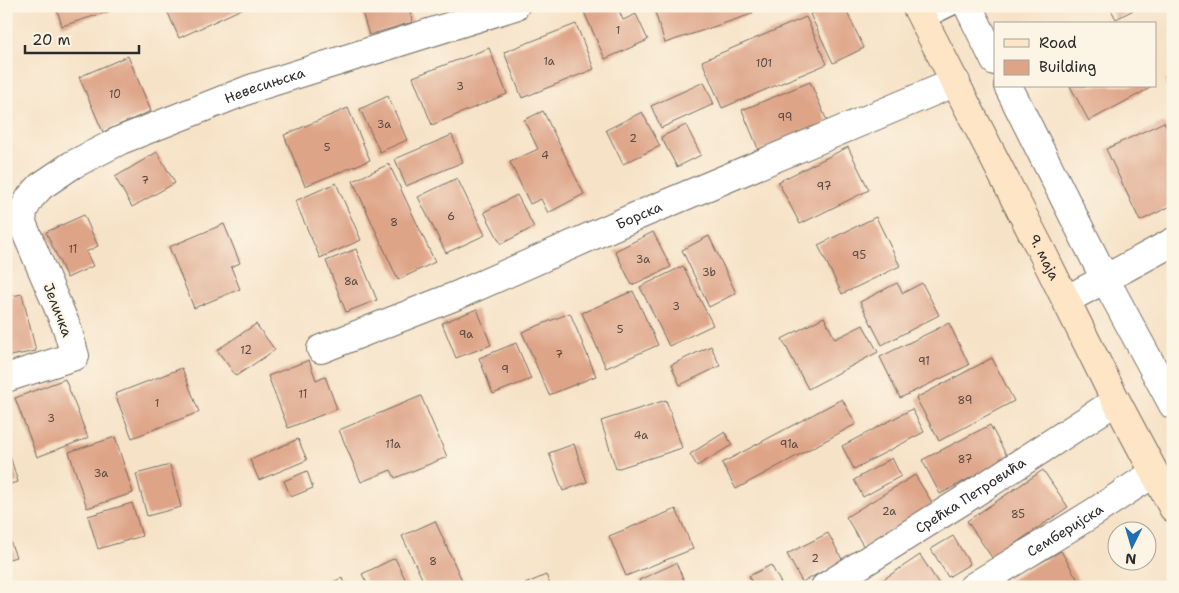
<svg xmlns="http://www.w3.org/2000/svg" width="1179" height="593" font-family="'Shantell Sans',sans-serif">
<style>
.building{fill:#dea488}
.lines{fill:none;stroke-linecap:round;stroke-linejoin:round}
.lane-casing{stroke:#726b62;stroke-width:18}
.street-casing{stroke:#726b62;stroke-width:30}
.secondary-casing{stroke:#726b62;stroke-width:30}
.lane{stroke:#fff;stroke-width:15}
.street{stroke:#fff;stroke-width:28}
.secondary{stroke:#fee5c5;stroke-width:28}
.labels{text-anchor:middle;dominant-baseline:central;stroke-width:4.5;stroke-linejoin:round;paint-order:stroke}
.number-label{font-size:11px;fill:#584942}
.street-label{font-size:14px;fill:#2b2b2b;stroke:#fcf5e5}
</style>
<rect width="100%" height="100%" fill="#fcf5e5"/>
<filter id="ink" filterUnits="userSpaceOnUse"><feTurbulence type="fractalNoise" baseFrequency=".02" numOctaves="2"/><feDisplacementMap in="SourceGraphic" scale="10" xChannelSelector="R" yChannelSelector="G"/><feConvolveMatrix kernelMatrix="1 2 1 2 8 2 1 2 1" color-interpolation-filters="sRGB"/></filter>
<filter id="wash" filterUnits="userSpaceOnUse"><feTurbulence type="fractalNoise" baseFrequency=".0096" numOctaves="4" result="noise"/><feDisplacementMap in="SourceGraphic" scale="20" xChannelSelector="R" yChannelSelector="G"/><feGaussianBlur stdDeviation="1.12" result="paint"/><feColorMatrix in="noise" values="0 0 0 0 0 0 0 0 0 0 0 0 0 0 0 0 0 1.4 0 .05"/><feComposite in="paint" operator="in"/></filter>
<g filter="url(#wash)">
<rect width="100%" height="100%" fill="#f6e2c7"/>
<g id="blocks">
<g class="building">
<polygon points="56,6 123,6 123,7 62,26"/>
<polygon points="165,6 248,6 179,38"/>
<polygon points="360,6 408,6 413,22 369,35"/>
<polygon points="597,6 617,6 623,20 636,14 648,40 605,59 584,12"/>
<polygon points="653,6 749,6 752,14 665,43"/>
<polygon points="825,6 844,6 864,48 833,63 810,14"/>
<polygon points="1109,6 1141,6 1116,19"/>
<polygon points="806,17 827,64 722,108 702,61"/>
<polygon points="576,24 594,69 522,98 504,52"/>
<polygon points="489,48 507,94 432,125 413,77"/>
<polygon points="128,56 151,111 103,132 79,77"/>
<polygon points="1173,76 1173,95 1165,80"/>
<polygon points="704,82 714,104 661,128 651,106"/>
<polygon points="810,82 828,123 759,151 742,110"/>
<polygon points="1070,86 1149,86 1150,88 1089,121"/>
<polygon points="388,96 407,140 380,152 360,109"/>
<polygon points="348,108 370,160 305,186 284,135"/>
<polygon points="543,111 584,194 548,213 541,199 530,204 510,162 538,149 524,120"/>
<polygon points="642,112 660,146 623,164 606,130"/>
<polygon points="1164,122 1173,139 1173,205 1140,221 1106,149"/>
<polygon points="686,125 701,155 677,167 661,137"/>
<polygon points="452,135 463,162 406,186 395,159"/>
<polygon points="848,147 869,190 800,224 778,182"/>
<polygon points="157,152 175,183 132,207 115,177"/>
<polygon points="389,164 435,262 398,280 353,181"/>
<polygon points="457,178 485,235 446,253 418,197"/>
<polygon points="336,183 361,240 320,258 295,201"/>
<polygon points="517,195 534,227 501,244 484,212"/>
<polygon points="84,215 98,246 86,252 93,266 67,278 46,232"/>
<polygon points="876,217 900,266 842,294 818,245"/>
<polygon points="224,224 240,263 231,267 240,289 194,308 169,247"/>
<polygon points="653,232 671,267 632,285 615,251"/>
<polygon points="709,236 736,293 709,307 682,250"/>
<polygon points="356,249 377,300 346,312 326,261"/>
<polygon points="683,266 713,325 669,346 640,287"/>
<polygon points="897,283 903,293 922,283 939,315 882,345 860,302"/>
<polygon points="633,291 658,345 606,368 582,313"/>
<polygon points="22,294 36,351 6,357 6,297"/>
<polygon points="477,309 491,345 456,358 442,323"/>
<polygon points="570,313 596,376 549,395 522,332"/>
<polygon points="824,317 835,339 863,325 878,352 808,389 782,339"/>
<polygon points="949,323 969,365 900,398 880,357"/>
<polygon points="256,324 275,350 236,376 217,350"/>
<polygon points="516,343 531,379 493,394 479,358"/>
<polygon points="711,346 720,366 680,385 671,365"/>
<polygon points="992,358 1014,401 939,441 916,398"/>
<polygon points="309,360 316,380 325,376 337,409 288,428 268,376"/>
<polygon points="182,368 199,412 132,438 115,394"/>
<polygon points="65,379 88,438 37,457 15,398"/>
<polygon points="421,396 447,457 395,478 391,470 361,482 339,430"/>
<polygon points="842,399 856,424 736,489 722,463"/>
<polygon points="666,400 682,448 616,469 601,421"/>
<polygon points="912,409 924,432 854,469 842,446"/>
<polygon points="990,425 1008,458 940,494 922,460"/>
<polygon points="725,432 732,445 697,466 690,454"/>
<polygon points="115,437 133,493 87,508 69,452"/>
<polygon points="298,439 307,460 259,480 250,460"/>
<polygon points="6,443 18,482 6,485"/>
<polygon points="574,444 587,482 563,491 549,453"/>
<polygon points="892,458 901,476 863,497 854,480"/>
<polygon points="170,465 181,507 147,516 136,474"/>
<polygon points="1043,470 1068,507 993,559 967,521"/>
<polygon points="307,471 313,488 291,497 284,481"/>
<polygon points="915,475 933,504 864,547 846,517"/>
<polygon points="132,503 142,536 98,549 88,516"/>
<polygon points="676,509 693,549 626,576 609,536"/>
<polygon points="435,521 465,587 426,587 402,536"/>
<polygon points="6,530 16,557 6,560"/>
<polygon points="828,533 843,561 802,582 787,554"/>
<polygon points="953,536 970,564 948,577 931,549"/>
<polygon points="1061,551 1082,587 998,587"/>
<polygon points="920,555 941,587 872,587"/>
<polygon points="395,558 409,587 369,587 362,574"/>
<polygon points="676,563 687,587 642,587 639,580"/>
<polygon points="771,565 783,587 754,587 749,576"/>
<polygon points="546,575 551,587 518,587"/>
<polygon points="342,578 345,587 321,587"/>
</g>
</g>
</g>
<g filter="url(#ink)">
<use href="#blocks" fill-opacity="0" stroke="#726b62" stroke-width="1"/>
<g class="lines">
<defs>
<polyline id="lane" points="924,21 955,6"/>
<g id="street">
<polyline points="968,6 995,61"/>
<polyline points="1008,86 1105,279 1173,405"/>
<polyline points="1066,300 1173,242"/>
<path id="s1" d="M 321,349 L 458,295 L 637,216 L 956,82"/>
<path id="s2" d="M 6,378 L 75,356 L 67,328 L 22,223 L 23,211 L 30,198 L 41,186 L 72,165 L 121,140 L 253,88 L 515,6"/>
<path id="s3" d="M 825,587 L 962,501 L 1116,401"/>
<path id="s4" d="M 973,587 L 1093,513 L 1154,473"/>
</g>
<g id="secondary">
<path id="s5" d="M 916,6 L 1043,254 L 1110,389 L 1173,508"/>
</g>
</defs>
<use href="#lane" class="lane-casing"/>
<use href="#street" class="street-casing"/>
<use href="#secondary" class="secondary-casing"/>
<use href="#lane" class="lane"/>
<use href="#street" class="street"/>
<use href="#secondary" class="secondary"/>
</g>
</g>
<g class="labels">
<g class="number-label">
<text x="618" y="30">1</text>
<text x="549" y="61">1a</text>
<text x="764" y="63">101</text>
<text x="460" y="86">3</text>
<text x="115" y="94">10</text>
<text x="785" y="117">99</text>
<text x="384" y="124">3a</text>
<text x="633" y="138">2</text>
<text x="327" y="147">5</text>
<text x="545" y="155">4</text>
<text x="145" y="180">7</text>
<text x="824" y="186">97</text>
<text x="451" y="216">6</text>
<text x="394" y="222">8</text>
<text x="73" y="249">11</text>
<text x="859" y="255">95</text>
<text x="643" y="259">3a</text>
<text x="709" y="272">3b</text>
<text x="351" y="281">8a</text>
<text x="676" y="306">3</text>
<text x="620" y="329">5</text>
<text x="466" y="334">9a</text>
<text x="246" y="350">12</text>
<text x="559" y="354">7</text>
<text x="924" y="361">91</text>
<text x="505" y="369">9</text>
<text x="303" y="394">11</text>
<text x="965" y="400">89</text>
<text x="157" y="403">1</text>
<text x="51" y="418">3</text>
<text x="641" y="435">4a</text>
<text x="393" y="444">11a</text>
<text x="789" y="444">91a</text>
<text x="965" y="459">87</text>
<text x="101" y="473">3a</text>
<text x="889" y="511">2a</text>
<text x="1018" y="514">85</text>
<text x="815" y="558">2</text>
<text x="433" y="561">8</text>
</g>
<g class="street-label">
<text stroke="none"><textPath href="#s2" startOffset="505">Невесињска</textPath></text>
<text stroke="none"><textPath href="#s1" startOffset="345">Борска</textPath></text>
<text stroke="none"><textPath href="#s5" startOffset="282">9. маја</textPath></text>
<text transform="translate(58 310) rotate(69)">Јеличка</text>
<text stroke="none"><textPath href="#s3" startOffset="172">Срећка Петровића</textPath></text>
<text stroke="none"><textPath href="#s4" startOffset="108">Семберијска</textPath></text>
</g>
</g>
<rect width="1179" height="593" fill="none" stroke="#fcf5e5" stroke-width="25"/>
<rect x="994" y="22" width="162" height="65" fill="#fcf5e5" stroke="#a8a49b"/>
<rect x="1004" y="39" width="25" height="8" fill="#fee5c5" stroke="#a8a49b"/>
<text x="1039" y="48" font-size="15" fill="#2b2b2b">Road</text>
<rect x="1004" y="60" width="25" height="15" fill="#dea488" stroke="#a8a49b"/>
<text x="1039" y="72" font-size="15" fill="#2b2b2b">Building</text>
<g transform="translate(1132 546) rotate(185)"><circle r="24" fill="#fcf5e5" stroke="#a8a49b"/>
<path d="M0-4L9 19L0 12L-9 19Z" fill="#1f6fb2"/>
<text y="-8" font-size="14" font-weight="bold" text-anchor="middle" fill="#2b2b2b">N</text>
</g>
<path d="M25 45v8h114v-8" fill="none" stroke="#2b2b2b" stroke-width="2.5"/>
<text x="32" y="45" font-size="15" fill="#2b2b2b" stroke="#fcf5e5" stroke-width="4" paint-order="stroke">20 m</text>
</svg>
